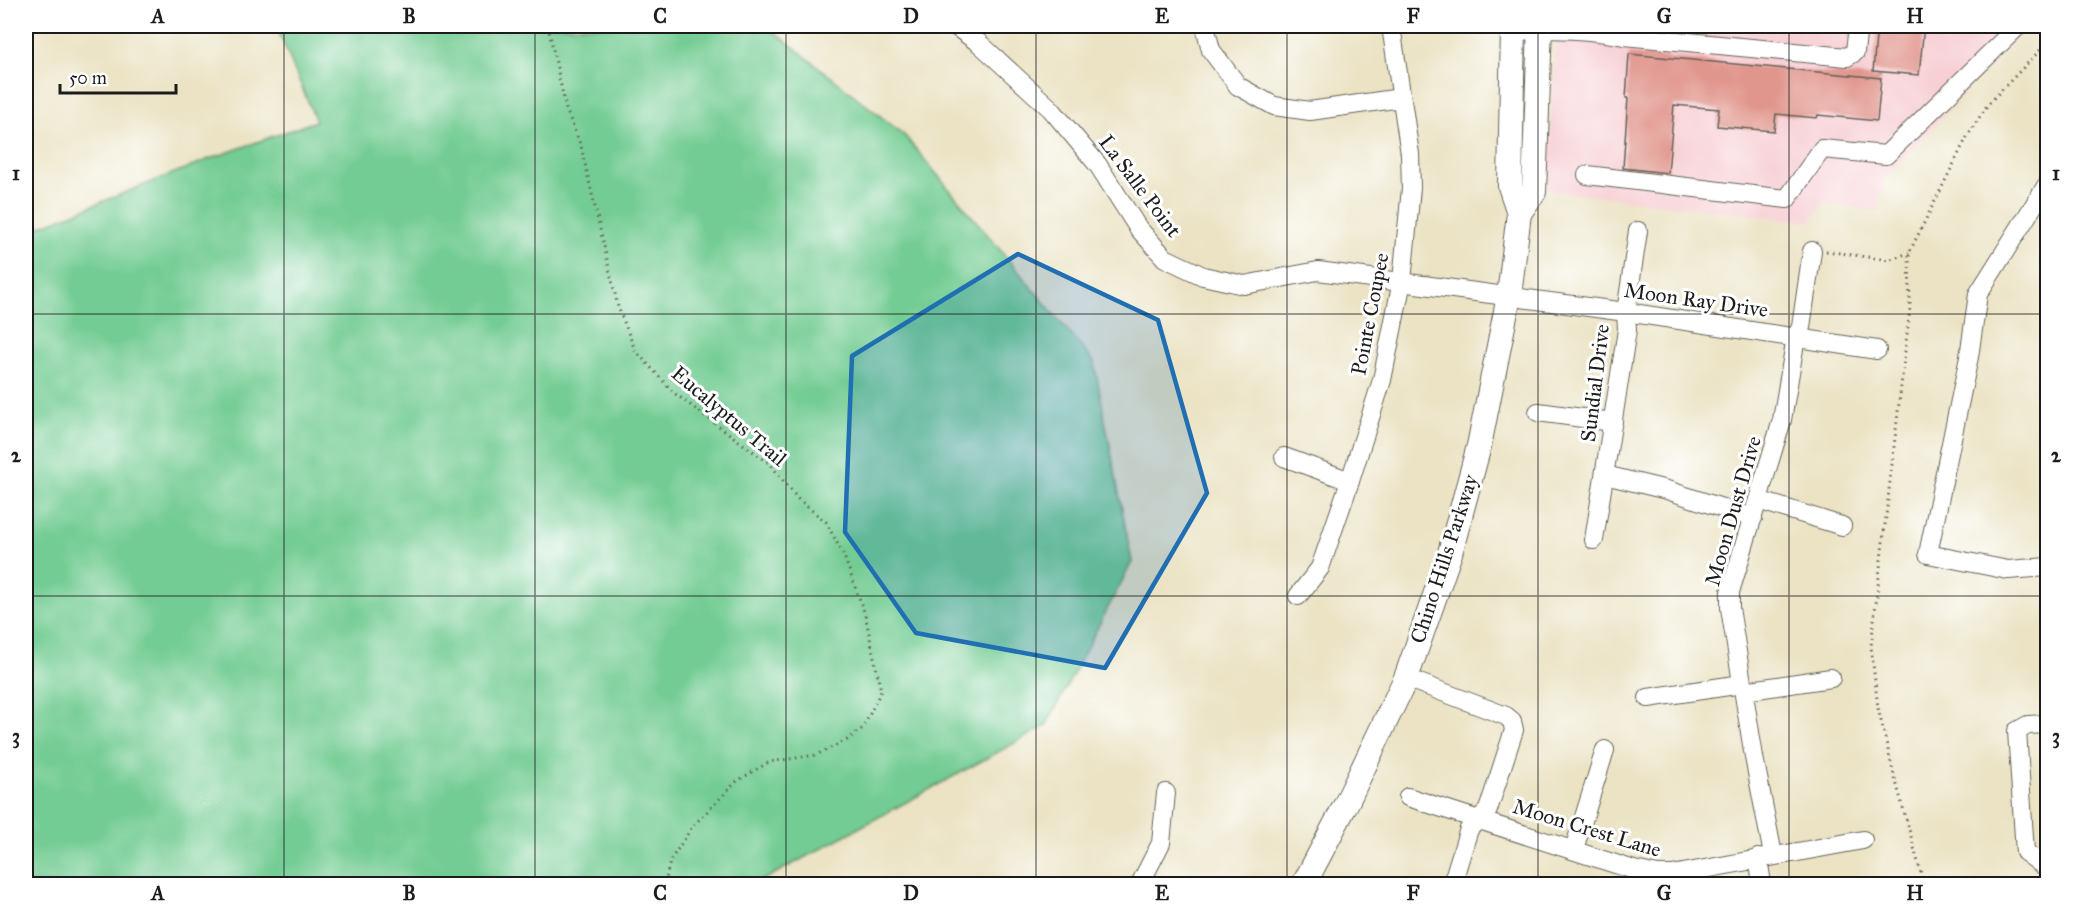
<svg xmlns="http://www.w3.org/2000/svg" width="2073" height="910" font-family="'IM FELL Great Primer',serif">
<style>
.built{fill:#f7cfd4}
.green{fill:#73cc93;stroke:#487458;stroke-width:1.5}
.building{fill:#e1968d}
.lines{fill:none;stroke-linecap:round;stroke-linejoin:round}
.minor-casing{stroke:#646257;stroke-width:20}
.major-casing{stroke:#646257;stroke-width:26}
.path{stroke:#646257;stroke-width:3;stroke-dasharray:1.5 4.5;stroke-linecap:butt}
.minor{stroke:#fff;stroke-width:18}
.major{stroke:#fff;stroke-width:24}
.marked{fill:#1f6fb2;fill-opacity:0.2;stroke:#1f6fb2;stroke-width:4.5;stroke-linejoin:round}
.grid{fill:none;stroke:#1c1c1c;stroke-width:1.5;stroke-opacity:0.55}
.labels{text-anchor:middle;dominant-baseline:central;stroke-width:6;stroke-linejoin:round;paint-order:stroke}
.street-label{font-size:21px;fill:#1c1c1c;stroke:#fff}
.neatline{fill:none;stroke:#1c1c1c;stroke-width:2}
.grid-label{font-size:20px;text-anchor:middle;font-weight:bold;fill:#1c1c1c}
</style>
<rect width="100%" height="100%" fill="#fff"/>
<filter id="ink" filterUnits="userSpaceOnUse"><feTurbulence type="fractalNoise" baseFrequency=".0167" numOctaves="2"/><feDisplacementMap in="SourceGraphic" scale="12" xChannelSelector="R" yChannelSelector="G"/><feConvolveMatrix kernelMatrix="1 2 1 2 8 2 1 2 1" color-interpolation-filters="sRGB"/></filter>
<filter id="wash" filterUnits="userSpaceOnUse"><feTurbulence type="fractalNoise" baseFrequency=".008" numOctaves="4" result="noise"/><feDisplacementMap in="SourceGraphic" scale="24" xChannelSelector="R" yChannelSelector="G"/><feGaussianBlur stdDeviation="1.35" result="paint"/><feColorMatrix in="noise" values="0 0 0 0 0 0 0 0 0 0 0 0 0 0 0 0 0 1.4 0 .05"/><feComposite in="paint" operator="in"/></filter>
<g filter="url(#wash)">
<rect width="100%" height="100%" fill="#ebe3c4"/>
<polygon class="built" points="1556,26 2033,26 2011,43 1893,170 1885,177 1878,211 1825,203 1809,222 1547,190"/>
<polygon class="green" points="276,26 767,26 904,135 1094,362 1132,562 1046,726 756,884 26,884 26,232 212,158 316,121"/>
<g id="blocks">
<g class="building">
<polygon points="1877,26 1924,26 1919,75 1873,71"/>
<polygon points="1629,54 1881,78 1877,121 1818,115 1817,118 1776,114 1774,131 1717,126 1719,109 1674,105 1668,173 1623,168 1628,98 1626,98"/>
</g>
</g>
</g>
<g filter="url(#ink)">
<use href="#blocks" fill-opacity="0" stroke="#646257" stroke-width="1.5"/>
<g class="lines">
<defs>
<g id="minor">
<polyline points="955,26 979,43 1051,109 1098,165 1138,228 1165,258 1203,276 1244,285 1318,271 1626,312 1877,350"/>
<polyline points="1205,26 1211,50 1238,86 1274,106 1310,111 1401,98"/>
<path d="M 1513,32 C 1550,27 1588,29 1624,36 L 1847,57 L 1855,52 L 1858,26"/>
<polyline points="1587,175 1787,199 1822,149 1886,155 2018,26"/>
<polyline points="2048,183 1978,294 1969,357 1928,554 2008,570 2048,567"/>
<polyline points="1538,412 1613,422"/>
<polyline points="1284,457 1350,481"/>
<polyline points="1605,475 1667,490 1753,518"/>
<polyline points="1758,500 1842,526"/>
<polyline points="1594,540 1627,330 1626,312 1638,231"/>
<polyline points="1298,596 1320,568 1350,481 1382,380 1402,281 1411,188 1410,154 1391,26"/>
<polyline points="1406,678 1506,716 1512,721 1514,730 1488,810 1469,829 1452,884"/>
<polyline points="1744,691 1831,678"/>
<polyline points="1648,698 1742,684"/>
<polyline points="2048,724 2028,725 2017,731 2025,852 2048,869"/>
<polyline points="1408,797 1634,870 1658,875 1672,875 1863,840"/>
<polyline points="1574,849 1605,750"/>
<polyline points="1773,855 1754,757 1730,608 1730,592 1782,420 1796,337 1801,327 1812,251"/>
<polyline points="1758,858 1762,884"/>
<polyline points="1140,884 1161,843 1166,793"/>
</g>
<g id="major">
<polyline points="1519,213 1534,192 1540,26"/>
<polyline points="1304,884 1346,804 1406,678 1450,553 1479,446 1509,296 1519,213 1510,186 1513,26"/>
</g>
</defs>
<use href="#minor" class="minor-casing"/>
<use href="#major" class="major-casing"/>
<g class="path">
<polyline points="548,26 566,109 581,146 618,307 635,350 674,393 770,464 798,499 826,522 844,556 865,614 881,691 863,728 847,740 816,755 769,762 737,781 692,827 670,861 665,884"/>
<polyline points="1826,251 1888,260 1909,253"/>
<polyline points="1924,884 1893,771 1878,708 1871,646 1910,308 1909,253 1968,135 1988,104 2048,42"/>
</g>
<use href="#minor" class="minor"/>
<use href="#major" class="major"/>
</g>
</g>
<path class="marked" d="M 1018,254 L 1158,320 L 1207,493 L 1105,668 L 916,633 L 845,532 L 852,356 Z"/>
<path class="grid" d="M 284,26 L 284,884M 535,26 L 535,884M 786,26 L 786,884M 1036,26 L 1036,884M 1287,26 L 1287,884M 1538,26 L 1538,884M 1789,26 L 1789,884M 26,314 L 2048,314M 26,596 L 2048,596"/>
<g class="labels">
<g class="street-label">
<text transform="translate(1140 186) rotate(53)">La Salle Point</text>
<text transform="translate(1696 300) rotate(8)">Moon Ray Drive</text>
<text transform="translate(1370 314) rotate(-79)">Pointe Coupee</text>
<text transform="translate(1595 383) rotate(-83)">Sundial Drive</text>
<text transform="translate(729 416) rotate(40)">Eucalyptus Trail</text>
<text transform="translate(1733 511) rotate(-74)">Moon Dust Drive</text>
<text transform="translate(1444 559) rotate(-72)">Chino Hills Parkway</text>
<text transform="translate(1587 828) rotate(17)">Moon Crest Lane</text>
</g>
</g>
<rect width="2073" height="910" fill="none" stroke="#fff" stroke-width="66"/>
<path d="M60 84v9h116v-9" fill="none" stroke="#1c1c1c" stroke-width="3"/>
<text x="69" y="84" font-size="18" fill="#1c1c1c" stroke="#ffffff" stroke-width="4.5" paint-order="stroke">50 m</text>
<rect x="33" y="33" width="2007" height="844" class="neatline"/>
<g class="grid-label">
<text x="158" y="23">A</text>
<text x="409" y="23">B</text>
<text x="660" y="23">C</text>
<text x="911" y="23">D</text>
<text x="1162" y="23">E</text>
<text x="1413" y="23">F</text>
<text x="1664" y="23">G</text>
<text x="1915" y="23">H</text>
<text x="16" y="180">1</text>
<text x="2056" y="180">1</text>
<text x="16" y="462">2</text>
<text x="2056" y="462">2</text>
<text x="16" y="743">3</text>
<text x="2056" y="743">3</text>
<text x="158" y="900">A</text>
<text x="409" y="900">B</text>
<text x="660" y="900">C</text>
<text x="911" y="900">D</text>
<text x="1162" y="900">E</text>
<text x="1413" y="900">F</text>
<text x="1664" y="900">G</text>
<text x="1915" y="900">H</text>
</g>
</svg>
